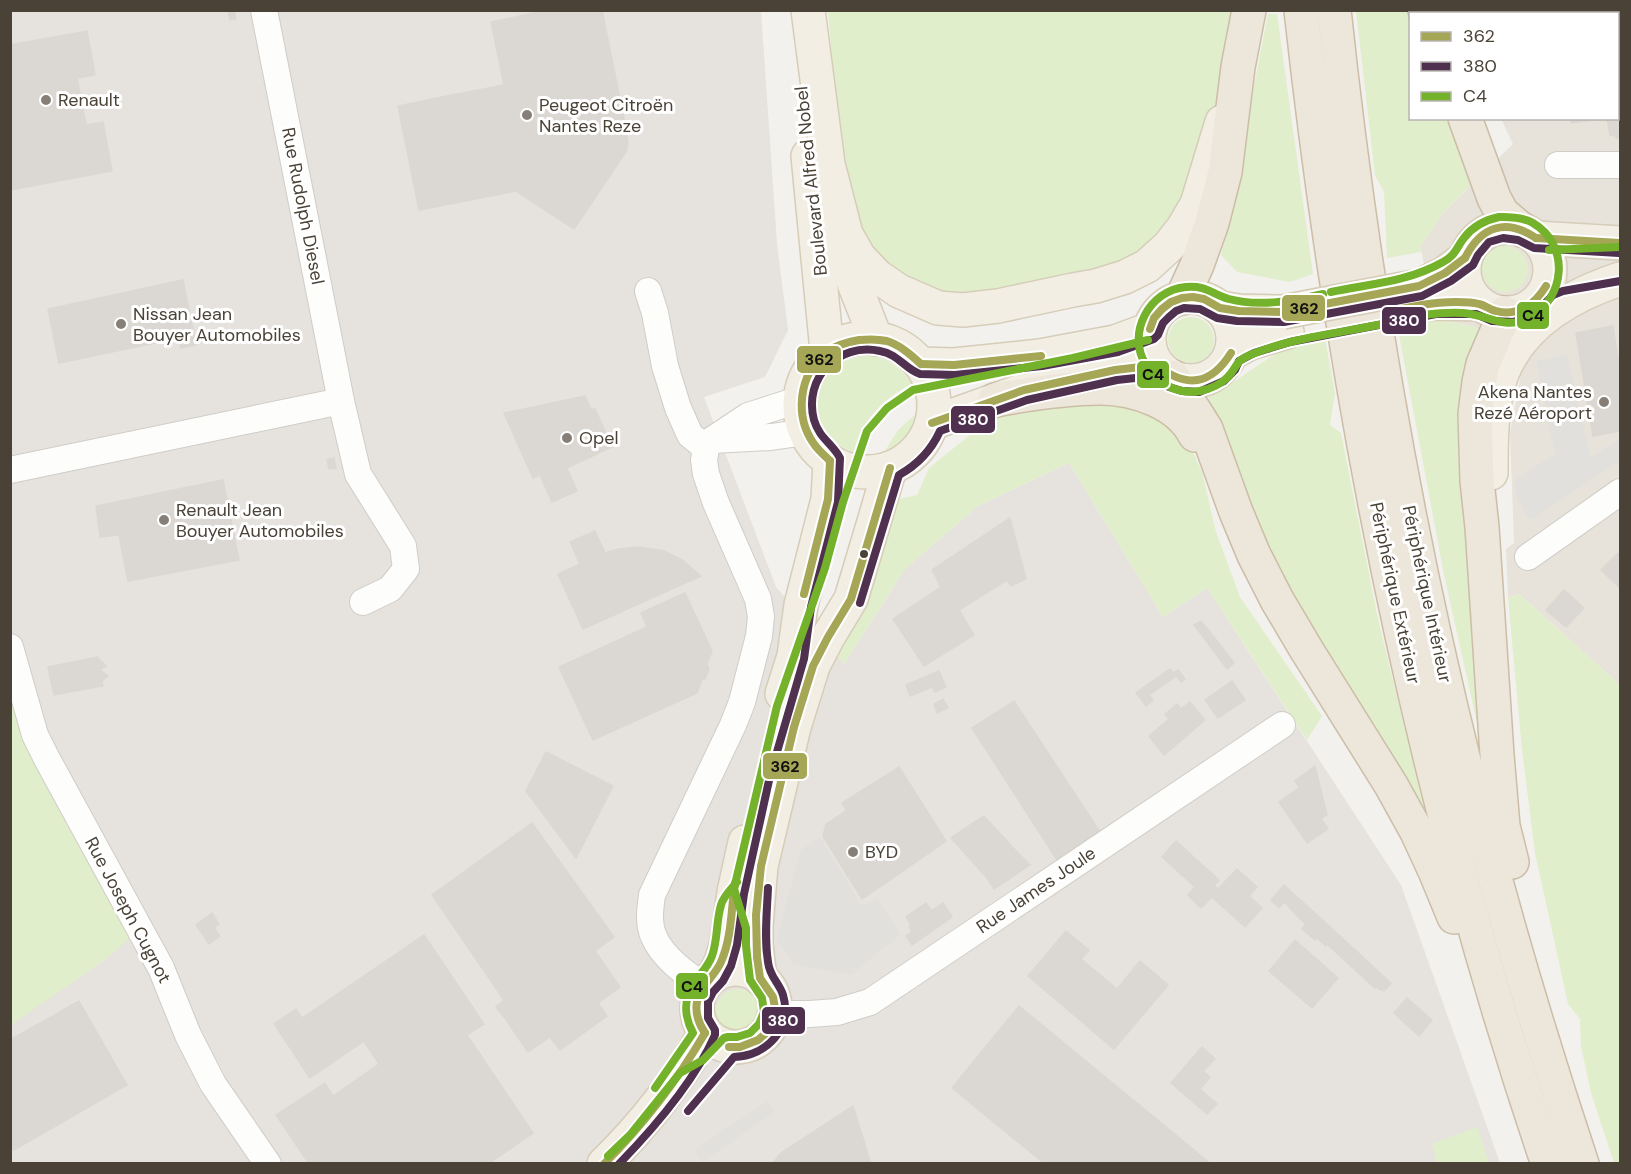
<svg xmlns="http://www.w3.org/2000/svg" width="1631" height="1174" font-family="'DM Sans',sans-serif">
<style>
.residential{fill:#e7e3da}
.industrial{fill:#e6e2de}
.green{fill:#e1eecb}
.parking{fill:#e2e0dc}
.building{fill:#dbd8d3;stroke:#dbd8d2;stroke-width:1.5}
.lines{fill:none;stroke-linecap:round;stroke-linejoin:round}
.minor-casing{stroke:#d0cdc8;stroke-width:28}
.major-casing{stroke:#d6cdb9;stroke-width:36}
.highway-casing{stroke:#ccbda7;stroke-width:36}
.minor{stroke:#fdfdfc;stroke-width:26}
.major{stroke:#f2eee4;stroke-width:33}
.highway{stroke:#ede6da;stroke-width:33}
.major-bridge-casing{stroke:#d6cdb9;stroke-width:36;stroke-linecap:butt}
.major-bridge{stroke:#f2eee4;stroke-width:33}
.bus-1-casing{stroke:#fff;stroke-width:12}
.bus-2-casing{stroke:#fff;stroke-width:12}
.bus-3-casing{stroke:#fff;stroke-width:12}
.bus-1{stroke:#a5a756;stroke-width:8}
.bus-2{stroke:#4f304e;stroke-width:8}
.bus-3{stroke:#74b22b;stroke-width:8}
.poi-dot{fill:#857f77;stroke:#fff;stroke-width:2}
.bus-dot{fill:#4a4237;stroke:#fff;stroke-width:2}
.labels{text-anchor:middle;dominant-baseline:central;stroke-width:6;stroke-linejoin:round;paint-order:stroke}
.poi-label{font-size:18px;fill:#4a4237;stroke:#fff;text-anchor:start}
.street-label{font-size:18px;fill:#4a4237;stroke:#fff}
.line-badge{stroke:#fff;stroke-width:2}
.badge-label{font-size:16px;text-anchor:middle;font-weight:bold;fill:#fff}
.pale-badge-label{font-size:16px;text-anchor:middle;font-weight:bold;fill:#111}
</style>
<rect width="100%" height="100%" fill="#f3f1ed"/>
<g class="residential">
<polygon points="1594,10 1595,13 1453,14 1452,11"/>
<polygon points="1618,80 1620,80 1620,685 1519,594 1508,598 1506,549 1514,543 1510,433 1524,358 1475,327 1438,319 1420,247 1445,211 1513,144 1501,119 1618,118"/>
</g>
<polygon class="industrial" points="11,11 761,11 777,244 788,330 765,377 704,397 776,587 844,664 905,569 978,506 1069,463 1163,617 1207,588 1401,885 1500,1163 11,1163 10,1025 106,959 11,680"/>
<g class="green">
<polygon points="828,11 1235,11 1211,135 1188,210 1138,265 998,294 939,294 899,275 864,237 848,191 837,119"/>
<polygon points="1356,11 1416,11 1410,14 1410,118 1457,119 1479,177 1445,211 1420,247 1421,252 1387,258 1384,192 1375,175"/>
<polygon points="1268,14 1277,14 1313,274 1290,282 1237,272 1221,255"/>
<circle cx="1505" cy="269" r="23"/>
<circle cx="1191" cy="340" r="23"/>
<polygon points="1438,319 1475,327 1483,332 1464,379 1465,526 1469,578 1482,645 1486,763 1444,575 1397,324"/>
<polygon points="1325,339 1335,393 1330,425 1341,433 1378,619 1426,816 1364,730 1236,490 1208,395 1220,391 1281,350"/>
<path d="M 873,356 C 891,360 902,369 912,384 C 885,397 859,422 856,453 C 797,432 810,355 873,356 Z"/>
<polygon points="1132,397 1186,437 1202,472 1216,532 1240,597 1322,716 1307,740 1207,588 1163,617 1069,463 978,506 905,569 844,664 831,649 898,499 917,495 929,468 971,434 969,422 1001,409"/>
<path d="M 916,414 C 912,432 901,445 885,451 L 898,430 Z"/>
<polygon points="1519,594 1620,685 1620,1163 1614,1163 1591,1093 1581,1046 1580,1019 1568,1004 1535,853 1522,750 1508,598"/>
<polygon points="10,680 131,937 106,959 11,1025"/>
<circle cx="738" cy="1011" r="22"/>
<polygon points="1477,1127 1489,1163 1437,1163 1432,1144"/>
</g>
<g class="parking">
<polygon points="1567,355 1590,456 1596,455 1620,439 1620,461 1530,520 1516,496 1515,480 1555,454 1536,361"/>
<polygon points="820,837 862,906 877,898 900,934 851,975 794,964 777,939 801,850"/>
<polygon points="767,1101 775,1112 702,1162 694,1150"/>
</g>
<g class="building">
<polygon points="234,10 236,19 230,20 228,11"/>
<polygon points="548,10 602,10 627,134 628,143 626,152 574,229 516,191 419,210 401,121 460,109 457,94 504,85 491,22"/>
<polygon points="87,31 95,75 77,78 86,125 103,122 112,171 10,190 10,45"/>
<polygon points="457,94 460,109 401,121 398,106"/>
<polygon points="1570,118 1606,118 1571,123"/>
<polygon points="1607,118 1620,119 1620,139 1616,138 1616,136 1610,135"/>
<polygon points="183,280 196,345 181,348 179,338 59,363 48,309"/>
<polygon points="1613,326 1620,372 1620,431 1593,436 1576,333"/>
<polygon points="585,396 591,409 595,409 612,447 567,468 577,491 552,502 540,475 533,478 504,413"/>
<polygon points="334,458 336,468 329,469 327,460"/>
<polygon points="223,480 239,560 128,581 119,535 100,537 96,506"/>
<polygon points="1010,518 1026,579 1011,586 1007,580 959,610 974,635 924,666 893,619 941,587 932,570"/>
<polygon points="595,531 605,553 619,549 638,547 664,551 681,585 583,629 558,574 580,564 570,542"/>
<polygon points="664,551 682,560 701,576 681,585"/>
<polygon points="1618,553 1620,555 1620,588 1601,570"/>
<polygon points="1564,590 1584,608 1566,627 1546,610"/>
<polygon points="685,593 712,651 707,664 709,669 705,679 702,679 697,693 593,740 559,667 647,627 641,613"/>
<polygon points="1201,621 1214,637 1207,642 1194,625"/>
<polygon points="1214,637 1234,663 1227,669 1207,642"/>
<polygon points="97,657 106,666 100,670 108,676 102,681 103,686 54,695 48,667"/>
<polygon points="1170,669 1176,676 1149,695 1143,688"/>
<polygon points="1178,670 1185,679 1181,682 1174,673"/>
<polygon points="939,671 946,687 935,692 932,687 910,696 906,685"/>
<polygon points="1232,681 1245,700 1218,718 1205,700"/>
<polygon points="1143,688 1153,700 1146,706 1136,693"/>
<polygon points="943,699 948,708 937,713 934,704"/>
<polygon points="1014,701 1100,832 1057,860 972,728"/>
<polygon points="1190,702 1205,720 1184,738 1165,714 1177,704 1181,709"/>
<polygon points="1169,719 1184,738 1164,755 1149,736"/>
<polygon points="546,752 613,786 576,858 526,791"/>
<polygon points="1315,766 1327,815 1321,818 1295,781"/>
<polygon points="899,767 946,841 890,880 842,803"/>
<polygon points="1300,787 1328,829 1307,843 1279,802"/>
<polygon points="847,810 856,825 840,835 831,821"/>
<polygon points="984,816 1017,852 983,874 978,868 991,859 964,829"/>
<polygon points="831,821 840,835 856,825 883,869 868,878 875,890 862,899 823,836 826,824"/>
<polygon points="532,823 614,937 504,1017 496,1007 504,1000 432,895"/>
<polygon points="964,829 991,859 978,868 951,838"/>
<polygon points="1176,841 1219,880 1207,893 1212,897 1201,908 1188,895 1195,887 1162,857"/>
<polygon points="1017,852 1030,865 994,889 984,874"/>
<polygon points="883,869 890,880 875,890 868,878"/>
<polygon points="1237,869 1257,887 1232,915 1207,893 1214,885 1218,889"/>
<polygon points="1284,885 1296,896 1288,905 1284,902 1279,908 1271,900"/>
<polygon points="1249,896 1262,908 1245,927 1232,915"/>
<polygon points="1296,896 1316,914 1306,925 1288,906"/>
<polygon points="926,903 932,911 911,925 906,917"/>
<polygon points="943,903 952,917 912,945 906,936 912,932 909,926"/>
<polygon points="212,913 219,924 214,928 220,936 209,944 196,925"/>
<polygon points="1316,914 1328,925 1315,940 1302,929"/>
<polygon points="1328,925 1391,983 1384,991 1382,989 1380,990 1377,987 1375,988 1327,944 1326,946 1317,938"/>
<polygon points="1066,931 1089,950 1081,959 1117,989 1140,961 1168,985 1114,1049 1028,976"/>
<polygon points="424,935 484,1024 467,1035 533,1133 488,1164 309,1164 276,1115 325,1083 333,1096 379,1064 364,1041 310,1078 274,1024 296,1009 302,1018"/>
<polygon points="1295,940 1338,978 1312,1008 1269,971"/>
<polygon points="595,951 620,987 598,1003 607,1016 560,1050 550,1037 528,1052 504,1017"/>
<polygon points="1407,998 1432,1020 1419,1036 1394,1013"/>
<polygon points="79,1001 127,1085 14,1150 10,1145 10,1040"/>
<polygon points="1019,1006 1211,1164 1045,1164 952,1088"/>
<polygon points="1202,1047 1215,1059 1203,1071 1210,1077 1200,1089 1217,1104 1207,1114 1171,1083"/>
<polygon points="853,1106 871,1164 772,1164 781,1153"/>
</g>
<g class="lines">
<defs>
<g id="minor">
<polyline points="264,10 341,401 358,474 403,546 406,569 390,589 363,602"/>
<polyline points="1558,165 1620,165"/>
<polyline points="648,291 655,313 665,366 678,408 690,435 706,448"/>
<polyline points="801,399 748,416 712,440 771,437 806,432"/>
<polyline points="10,470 341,401"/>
<polyline points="1528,557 1620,492"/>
<polyline points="10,647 35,735 47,759 161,968 188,1035 213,1084 268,1164"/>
<path d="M 704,986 C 686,974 663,958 654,937 C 648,924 650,909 652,895 L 733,725 L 742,702 L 759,636 L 761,617 L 758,599 L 716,503 L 706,474 L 704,460 L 706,448 L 712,440"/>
<polyline points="774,1014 810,1014 837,1012 870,1002 1282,725"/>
</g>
<g id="major">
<polyline points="808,10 828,164 846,234 859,257 877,276 899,291 938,308 963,310 998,306 1073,290 1096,286 1125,277 1147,266 1169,246 1183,228 1197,204 1222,122"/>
<polyline points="808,156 827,351"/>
<circle cx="1507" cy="270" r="43"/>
<polyline points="1536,238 1620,243"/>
<polyline points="838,243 876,339"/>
<polyline points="1419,286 1445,273 1465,258"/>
<circle cx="1191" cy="339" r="42"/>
<polyline points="1421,305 1434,303 1481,304"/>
<polyline points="1220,308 1239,311 1283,312"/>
<circle cx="867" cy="405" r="67"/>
<polyline points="1231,353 1250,343 1287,332"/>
<polyline points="921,364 954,365 1040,356 1115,342 1150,329"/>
<polyline points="932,423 1024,390 1115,370 1157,365"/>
<path d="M 1491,473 C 1491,447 1491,420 1496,395 C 1508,331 1563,298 1620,279"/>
<polyline points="782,694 794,656 801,605 828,499 830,461"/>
<circle cx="736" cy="1008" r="39"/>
<polyline points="714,976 721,962 727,943 734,892 745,842"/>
<polyline points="760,978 756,945 756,926 761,866 794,727 813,666 828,637 851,599 890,468"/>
<path d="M 604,1164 C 642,1127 680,1079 705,1033"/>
</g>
<g id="highway">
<path d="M 1301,10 C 1344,401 1421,791 1548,1164"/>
<path d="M 1334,10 C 1361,264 1403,517 1465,765 C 1499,899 1538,1032 1582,1164"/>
<polyline points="1425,10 1426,14"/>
<polyline points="1465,118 1494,198 1502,213 1522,230"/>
<polyline points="1182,298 1197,265 1212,223 1225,172 1238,67 1249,10"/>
<polyline points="1505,313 1483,364 1479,382 1475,414 1477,481 1482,527 1497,755 1503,826 1512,862"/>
<polyline points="1173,377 1206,429 1236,512 1254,555 1277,600 1306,649 1391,785 1417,832 1435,871 1454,917"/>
<path d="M 995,400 C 1028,394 1066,388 1100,388 C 1135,388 1179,403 1195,435"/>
</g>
</defs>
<use href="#minor" class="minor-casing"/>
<use href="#major" class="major-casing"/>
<use href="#highway" class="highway-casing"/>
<use href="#minor" class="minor"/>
<use href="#major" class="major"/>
<use href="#highway" class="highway"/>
<defs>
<polyline id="major-bridge" points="1283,312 1419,286"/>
</defs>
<use href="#major-bridge" class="major-bridge-casing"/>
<use href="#major-bridge" class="major-bridge"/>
<defs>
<g id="bus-1">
<polyline points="1536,238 1620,243"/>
<path d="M 1465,258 C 1481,226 1506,218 1536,238"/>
<path d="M 1386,312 C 1409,307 1432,302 1456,302 C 1463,302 1472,302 1479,304 C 1485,305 1490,310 1496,311 C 1518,317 1535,304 1546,286"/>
<polyline points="1150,329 1154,318 1162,309 1171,302 1182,298 1193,297 1204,299 1220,308 1239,311 1283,312 1419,286 1445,273 1465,258"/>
<polyline points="921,364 954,365 1041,356"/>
<path d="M 1157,365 C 1186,389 1211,385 1231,353"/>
<polyline points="932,423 1024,390 1115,370 1157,365"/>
<path d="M 830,461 C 825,456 818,450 814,444 C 794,416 799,375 825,353 C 835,345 847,342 859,340 C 869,339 878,339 887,341 C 900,345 911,355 921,364"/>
<polyline points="804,594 828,499 830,461"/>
<path d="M 705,1033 C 699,1024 695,1013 697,1002 C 700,986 715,976 721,962 C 732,937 731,909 735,883"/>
<polyline points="729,1047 740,1047 758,1040 765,1034 771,1027 774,1018 775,1008 773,997 760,978 757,957 756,915 761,866 794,727 813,666 828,637 851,599 890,468"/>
<path d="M 604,1164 C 644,1124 677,1081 705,1033"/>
</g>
<g id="bus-2">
<path d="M 860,603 L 899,475 C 917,465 931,451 940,431 L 1027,400 L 1117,380 L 1154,376 L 1169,387 L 1182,391 L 1199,392 L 1224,381 L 1235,370 L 1239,361 L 1254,353 L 1290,342 L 1436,314 L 1476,314 L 1492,321 L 1513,322 L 1529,318 L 1537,312 L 1553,295 L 1563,291 L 1620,281"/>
<path d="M 688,1111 L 734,1057 C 767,1056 793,1028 783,995 C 779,982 770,978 768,962 C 764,937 767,912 768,888"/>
<path d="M 619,1164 C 654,1128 695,1080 715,1035 L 715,1030 L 708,1018 L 708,1002 L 713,992 L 723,981 L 731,966 L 737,945 L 744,894 L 770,776 L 804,659 L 811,607 L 838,502 L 840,458 C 833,444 819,438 814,420 C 803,378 838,342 880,351 C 898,354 905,369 920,374 L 955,375 L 1042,366 L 1118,352 L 1154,339 L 1158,335 L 1163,323 L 1169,317 L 1176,311 L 1184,308 L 1200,309 L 1217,318 L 1237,321 L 1284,322 L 1422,296 L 1451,281 L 1473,265 L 1478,255 L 1489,242 L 1503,238 L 1518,240 L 1534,248 L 1619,253"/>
</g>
<g id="bus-3">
<polyline points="1549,250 1620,247"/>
<path d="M 1331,292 C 1369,284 1408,282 1443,262 C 1456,255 1456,248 1464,238 C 1473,226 1485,220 1499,217"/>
<path d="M 1323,294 C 1293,301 1259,307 1229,299 C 1212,294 1206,285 1186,287 C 1149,290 1126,334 1146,365 C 1157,384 1179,395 1200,391 C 1210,389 1221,384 1228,377 C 1238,366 1235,361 1250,355 C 1293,337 1342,333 1387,323"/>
<path d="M 1394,321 C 1417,315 1439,312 1463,313 C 1486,314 1506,331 1529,318 C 1566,298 1570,245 1533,223 C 1524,218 1513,217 1502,217"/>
<path d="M 655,1088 L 693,1033 C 687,1022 684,1008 688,996 C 692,980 706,972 712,956 C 718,939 716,922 721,905 C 723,897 731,889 737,882"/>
<polyline points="608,1156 630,1135 680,1073 703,1060 724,1038 728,1037 737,1037 750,1033 759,1024 764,1012 762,998 750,980 746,946 746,928 734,889 777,706 825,568 843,502 867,431 887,408 913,390 1073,358 1148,340"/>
</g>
</defs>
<use href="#bus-1" class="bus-1-casing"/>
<use href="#bus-2" class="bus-2-casing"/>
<use href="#bus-3" class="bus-3-casing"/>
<use href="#bus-1" class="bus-1"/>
<use href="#bus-2" class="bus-2"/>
<use href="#bus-3" class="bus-3"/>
</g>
<g class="poi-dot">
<circle cx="46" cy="100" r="6"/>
<circle cx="527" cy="115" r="6"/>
<circle cx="121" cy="324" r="6"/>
<circle cx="1604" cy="402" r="6"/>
<circle cx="567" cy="438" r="6"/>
<circle cx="164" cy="520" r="6"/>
<circle cx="853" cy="852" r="6"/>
</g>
<circle class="bus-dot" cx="864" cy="554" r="5"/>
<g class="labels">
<g class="poi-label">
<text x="58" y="100">Renault</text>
<text x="539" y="105">Peugeot Citroën<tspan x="539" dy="21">Nantes Reze</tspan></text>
<text x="133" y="314">Nissan Jean<tspan x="133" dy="21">Bouyer Automobiles</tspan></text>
<text x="1592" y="392" text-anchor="end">Akena Nantes<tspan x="1592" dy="21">Rezé Aéroport</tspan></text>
<text x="579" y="438">Opel</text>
<text x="176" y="510">Renault Jean<tspan x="176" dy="21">Bouyer Automobiles</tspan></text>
<text x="865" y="852">BYD</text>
</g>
<g class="street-label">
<text transform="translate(811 181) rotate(-96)">Boulevard Alfred Nobel</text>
<text transform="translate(303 206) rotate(79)">Rue Rudolph Diesel</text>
<text transform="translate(1395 593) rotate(78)">Périphérique Extérieur</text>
<text transform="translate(1427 594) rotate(78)">Périphérique Intérieur</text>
<text transform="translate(1036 890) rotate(-34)">Rue James Joule</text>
<text transform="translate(128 910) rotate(62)">Rue Joseph Cugnot</text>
</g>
</g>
<g class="line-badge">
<rect x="1281" y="294" width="45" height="28" rx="6" fill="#a5a756"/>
<rect x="1516" y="301" width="34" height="29" rx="6" fill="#74b22b"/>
<rect x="1381" y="306" width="46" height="29" rx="6" fill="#4f304e"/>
<rect x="796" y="345" width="46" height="29" rx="6" fill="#a5a756"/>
<rect x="1136" y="360" width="34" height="29" rx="6" fill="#74b22b"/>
<rect x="950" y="405" width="46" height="29" rx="6" fill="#4f304e"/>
<rect x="762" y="752" width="46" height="28" rx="6" fill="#a5a756"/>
<rect x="675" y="972" width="34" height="28" rx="6" fill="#74b22b"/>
<rect x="761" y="1006" width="45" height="29" rx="6" fill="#4f304e"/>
</g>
<g class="badge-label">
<text x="1404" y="326">380</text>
<text x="973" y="425">380</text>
<text x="783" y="1026">380</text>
</g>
<g class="pale-badge-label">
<text x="1304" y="314">362</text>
<text x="1533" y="321">C4</text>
<text x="819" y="365">362</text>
<text x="1153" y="380">C4</text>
<text x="785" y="772">362</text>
<text x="692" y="992">C4</text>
</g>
<rect width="1631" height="1174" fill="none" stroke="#4a4237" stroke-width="24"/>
<rect x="1409" y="12" width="210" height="108" fill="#ffffff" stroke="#b7b3af" stroke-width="1.5"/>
<rect x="1421" y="32" width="30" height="9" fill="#a5a756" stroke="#b7b3af" stroke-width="1.5"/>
<text x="1463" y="42" font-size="18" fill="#4a4237">362</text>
<rect x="1421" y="62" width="30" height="9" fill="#4f304e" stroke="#b7b3af" stroke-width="1.5"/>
<text x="1463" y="72" font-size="18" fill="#4a4237">380</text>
<rect x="1421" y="92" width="30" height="9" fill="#74b22b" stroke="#b7b3af" stroke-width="1.5"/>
<text x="1463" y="102" font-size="18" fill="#4a4237">C4</text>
</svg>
